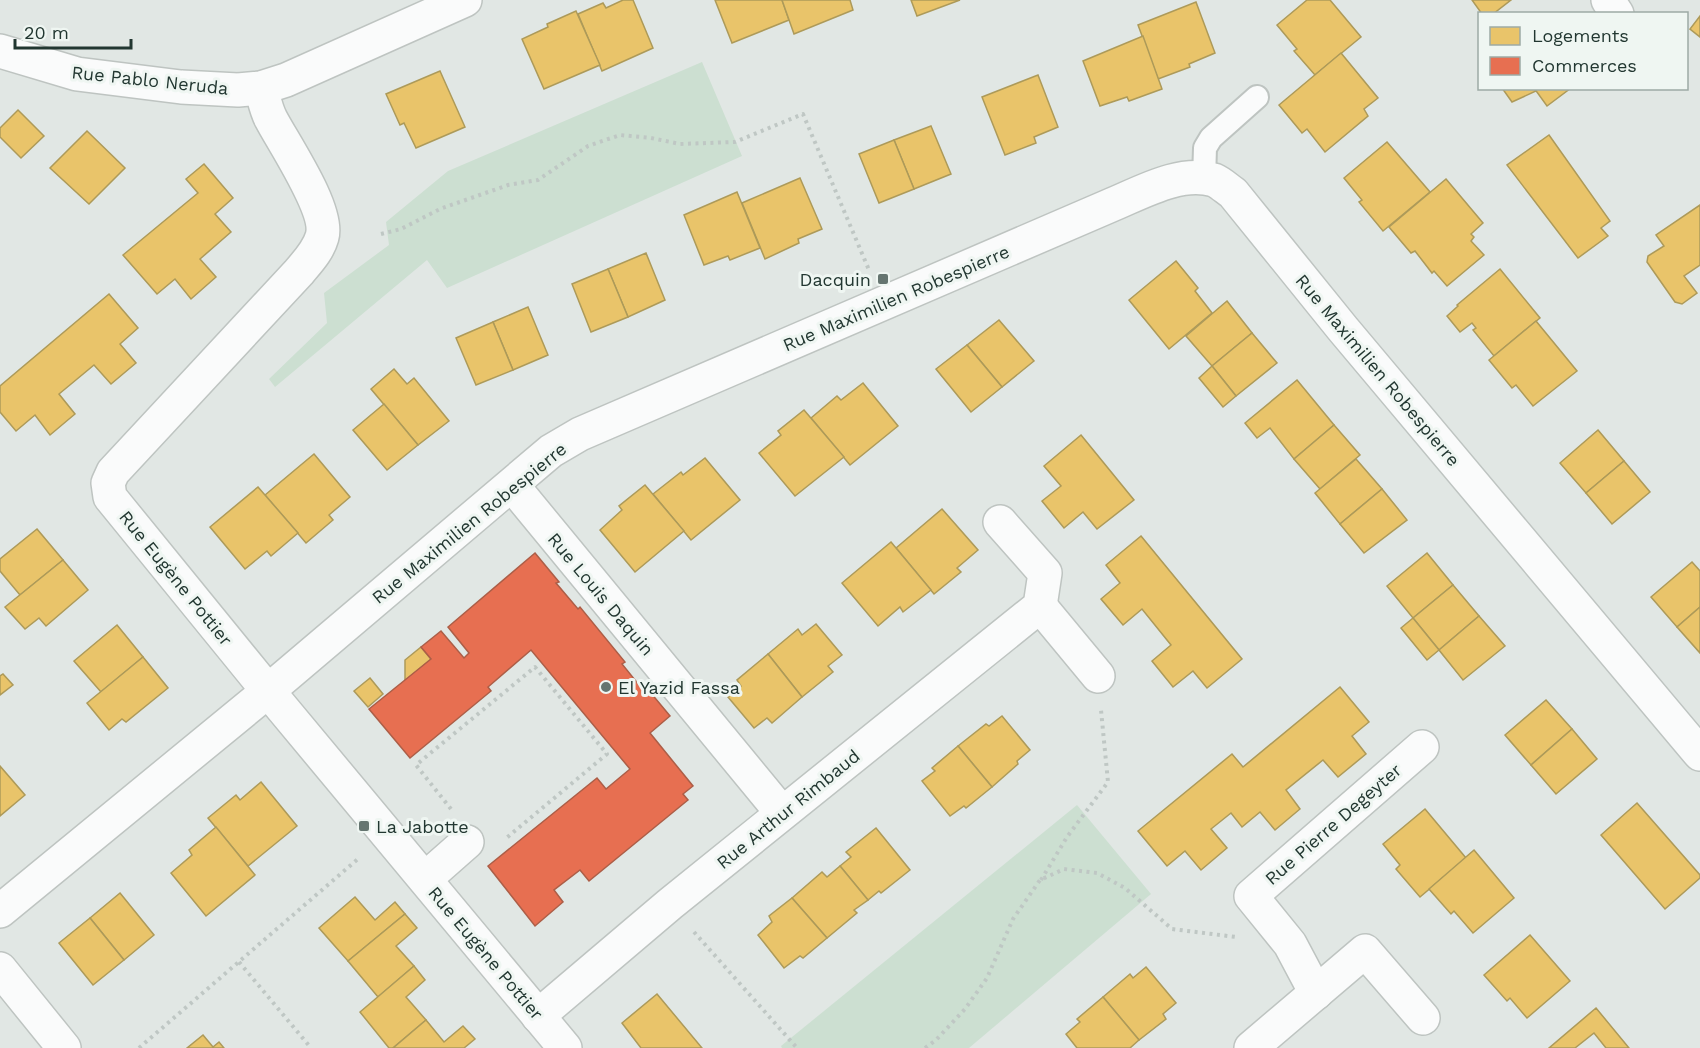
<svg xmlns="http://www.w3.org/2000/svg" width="1700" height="1048" font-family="'Work Sans',sans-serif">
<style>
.green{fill:#ccdfd1}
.homes{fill:#e9c46a;stroke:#ad9a59;stroke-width:1.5}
.shops{fill:#e76f51;stroke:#ac5e47;stroke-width:1.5}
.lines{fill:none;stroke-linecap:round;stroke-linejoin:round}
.lane-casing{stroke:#bec4c1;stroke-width:26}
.street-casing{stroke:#bec4c1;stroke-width:36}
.path{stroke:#bfc7c4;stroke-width:4;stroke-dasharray:3 4.5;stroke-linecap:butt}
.lane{stroke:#fafbfb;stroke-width:22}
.street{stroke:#fafbfb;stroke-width:33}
.poi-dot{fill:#657570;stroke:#eff6f2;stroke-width:2}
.labels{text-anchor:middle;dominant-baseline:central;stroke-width:6;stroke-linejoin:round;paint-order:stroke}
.street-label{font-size:18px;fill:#223731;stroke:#eff6f2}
.poi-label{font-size:18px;fill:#223731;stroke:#eff6f2;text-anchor:start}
</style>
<rect width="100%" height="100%" fill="#e1e7e4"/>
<g class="green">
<polygon points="702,62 742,156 447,288 427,260 275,387 269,379 327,323 324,293 389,245 386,222 448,171"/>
<polygon points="1077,805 1151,894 969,1048 782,1048 781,1046"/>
</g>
<g class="homes">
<polygon points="623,0 633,0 653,48 602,71 578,14 603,3 606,8"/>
<polygon points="715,0 782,0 789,20 732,43"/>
<polygon points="782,0 850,0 853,10 794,34"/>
<polygon points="911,0 960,0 917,16"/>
<polygon points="1307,0 1330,0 1361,37 1315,75 1294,51 1297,49 1277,25"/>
<polygon points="1472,0 1511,0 1493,14 1482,14"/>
<polygon points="1196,2 1215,53 1189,64 1190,67 1158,79 1138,25"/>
<polygon points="576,11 600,65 544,89 522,39 548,27 547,24"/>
<polygon points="1700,16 1700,37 1690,29"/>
<polygon points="1143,36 1162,89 1129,101 1127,97 1100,106 1083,61"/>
<polygon points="1341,53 1378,98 1364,109 1368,116 1325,152 1307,129 1302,133 1279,105"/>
<polygon points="440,71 465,127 416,148 404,123 400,125 386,94"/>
<polygon points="1038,75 1058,127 1034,137 1036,143 1005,155 982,97"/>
<polygon points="1502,88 1534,88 1536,91 1512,102"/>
<polygon points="1534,88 1571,88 1547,106"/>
<polygon points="18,110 44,136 21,158 0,137 0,128"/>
<polygon points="931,126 951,174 914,189 894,140"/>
<polygon points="87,131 125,168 89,204 50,168"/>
<polygon points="1549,135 1610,221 1601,228 1608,236 1578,258 1507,165"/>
<polygon points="894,140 914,189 879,203 859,154"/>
<polygon points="1387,142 1430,192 1383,231 1359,202 1362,200 1344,178"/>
<polygon points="204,164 233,198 215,214 231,232 200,259 216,277 191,299 175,279 157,294 123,255 198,193 186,179"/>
<polygon points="800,178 822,229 798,239 799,243 765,259 742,203"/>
<polygon points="1446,179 1483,223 1471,234 1474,237 1471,241 1484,255 1447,286 1434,271 1432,273 1415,251 1411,253 1389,227"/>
<polygon points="737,192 760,248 730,260 728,256 704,265 684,215"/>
<polygon points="1700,205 1700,265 1684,276 1697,293 1682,304 1675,302 1647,262 1648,256 1664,246 1656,235"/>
<polygon points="646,253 665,300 628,317 608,269"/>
<polygon points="1176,261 1198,288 1195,291 1212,313 1169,349 1129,300"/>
<polygon points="608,269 628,317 591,332 572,284"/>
<polygon points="1500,269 1540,318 1494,356 1473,330 1476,328 1472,323 1460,332 1447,316 1458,306 1457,305"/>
<polygon points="109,294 138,328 120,344 136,363 111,384 94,365 59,394 75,414 50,435 35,415 16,431 0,412 0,386"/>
<polygon points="1227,301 1252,333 1212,366 1186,336"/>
<polygon points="528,307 548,355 513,370 493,322"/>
<polygon points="999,320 1034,361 1002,387 967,345"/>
<polygon points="1536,321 1577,371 1533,406 1516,385 1512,388 1489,360"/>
<polygon points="493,322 513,370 476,385 456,338"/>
<polygon points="1252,333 1277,363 1236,396 1212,366"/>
<polygon points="967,345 1002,387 971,412 936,369"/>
<polygon points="1212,366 1236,396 1223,407 1199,378"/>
<polygon points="394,369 407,384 414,378 449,421 418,445 371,389"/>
<polygon points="1297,380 1334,425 1294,459 1270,428 1257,438 1245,423"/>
<polygon points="863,383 898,426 850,465 811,418 837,396 841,400"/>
<polygon points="384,404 418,445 387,470 353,430"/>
<polygon points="804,410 844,457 795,496 759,453 781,435 778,431"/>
<polygon points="1334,425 1360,455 1320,489 1294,459"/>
<polygon points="1598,430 1624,461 1586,493 1560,463"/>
<polygon points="1081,435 1134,500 1097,529 1083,512 1064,528 1042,501 1061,486 1044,466"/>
<polygon points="314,454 350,497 329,515 333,520 306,543 265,495"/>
<polygon points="705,458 740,500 691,540 653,494 681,472 683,475"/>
<polygon points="1356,459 1382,489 1340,524 1315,493"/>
<polygon points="1624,461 1650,492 1612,524 1586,493"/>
<polygon points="645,485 684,531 635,572 600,530 622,510 619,506"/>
<polygon points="258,487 298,533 271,556 267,551 245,569 210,527"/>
<polygon points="1382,489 1407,520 1364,553 1340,524"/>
<polygon points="942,509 978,550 957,568 961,572 934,594 896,548"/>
<polygon points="37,529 63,560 20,595 0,571 0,559"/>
<polygon points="1141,536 1242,659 1207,688 1193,671 1173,687 1152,661 1171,645 1142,609 1123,625 1101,599 1120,583 1106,565"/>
<polygon points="891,542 931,590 903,612 900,607 878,626 842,583"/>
<polygon points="1427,553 1453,585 1413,618 1387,586"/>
<polygon points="63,560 88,590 46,626 39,618 25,629 5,607"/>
<polygon points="1692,562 1700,571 1700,607 1677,627 1651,597"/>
<polygon points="1453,585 1479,616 1439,650 1413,618"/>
<polygon points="1700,607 1700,653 1677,627"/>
<polygon points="1479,616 1505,646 1463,680 1439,650"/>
<polygon points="1413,618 1439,650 1427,660 1401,628"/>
<polygon points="816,624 842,655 828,666 833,672 802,697 768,654 798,629 802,635"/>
<polygon points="117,625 143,657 101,692 74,661"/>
<polygon points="421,647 431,659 405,681 405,660"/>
<polygon points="768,654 802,697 772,723 767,718 754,728 728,697 741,686 737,680"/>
<polygon points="143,657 168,688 126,722 122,719 109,730 87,703"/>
<polygon points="3,674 13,685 0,695 0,676"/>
<polygon points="370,678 383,694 368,707 354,691"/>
<polygon points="1340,687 1369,722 1352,736 1366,754 1338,777 1323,760 1286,790 1300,809 1275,830 1260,812 1242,827 1231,813 1211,829 1227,848 1201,870 1185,851 1167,866 1138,831 1232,754 1243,767"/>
<polygon points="1546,700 1572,729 1531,765 1505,735"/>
<polygon points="1002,716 1030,750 1017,761 1018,764 992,787 958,746 986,724 989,726"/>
<polygon points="1572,729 1597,759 1556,794 1531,765"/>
<polygon points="958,746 992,787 966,808 964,806 950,816 922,781 935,771 932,768"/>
<polygon points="0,766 25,795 0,816"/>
<polygon points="261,782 297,826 248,866 208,818 236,795 240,800"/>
<polygon points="1637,803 1700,875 1700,878 1665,909 1601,835"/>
<polygon points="1425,809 1466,858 1420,897 1396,869 1400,865 1383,844"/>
<polygon points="216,827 255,875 206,916 171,873 192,855 189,850"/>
<polygon points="876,828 910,870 881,893 879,891 868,900 840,866 851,857 846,852"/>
<polygon points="1474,850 1514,898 1473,933 1454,911 1451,914 1429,889"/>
<polygon points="840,866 868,900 854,910 857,913 827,938 792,898 822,872 827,877"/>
<polygon points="120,893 154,935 124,960 90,918"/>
<polygon points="355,897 375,920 395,902 405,914 348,961 319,928"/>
<polygon points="792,898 827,938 803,958 800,956 784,968 758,935 772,922 769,916"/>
<polygon points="405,914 417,928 396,946 414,966 378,997 348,961"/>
<polygon points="90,918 124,960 93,985 59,943"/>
<polygon points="1530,935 1570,981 1527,1018 1510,998 1507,1001 1484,975"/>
<polygon points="414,966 425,980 406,997 426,1020 393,1048 389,1048 360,1012"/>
<polygon points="1146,967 1176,1003 1163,1014 1166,1019 1139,1040 1103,997 1130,974 1133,978"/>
<polygon points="657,994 702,1048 641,1048 622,1023"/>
<polygon points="1103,997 1139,1040 1130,1048 1077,1048 1066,1034 1080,1022 1077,1019"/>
<polygon points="1596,1008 1629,1048 1606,1048 1594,1033 1575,1048 1549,1048"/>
<polygon points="426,1020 444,1042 463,1026 475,1039 464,1048 393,1048"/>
<polygon points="203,1035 213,1047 219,1042 224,1048 187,1048"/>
</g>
<polygon class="shops" points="535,553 559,582 556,583 578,609 580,607 625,662 622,664 643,690 646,687 670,716 650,733 693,786 683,794 688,800 589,881 580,870 554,890 563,902 535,926 488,866 597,778 606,789 630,769 531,650 488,687 491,691 410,758 369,709 431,659 421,647 441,631 464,658 469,653 448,627"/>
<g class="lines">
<defs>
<polyline id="lane" points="1204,179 1205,148 1211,138 1257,97"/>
<g id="street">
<polyline points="1608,0 1617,14"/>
<polyline points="0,51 77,74 181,87 238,90 261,88 286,80 465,0"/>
<path d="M 261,88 C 264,98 266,110 271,119 C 284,144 330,211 322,237 C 318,251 308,261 299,272 L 113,472 L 108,483 L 110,497 L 268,691 L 565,1048"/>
<polyline points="512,485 782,813"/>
<polyline points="1040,606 1098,676"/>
<polyline points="425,879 467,842"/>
<path d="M 0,911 L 268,691 L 551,451 L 580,434 L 1109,206 C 1141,193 1179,170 1214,180 C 1221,183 1227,189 1233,193 L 1343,329 L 1700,754"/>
<polyline points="0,969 64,1048"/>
<polyline points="1316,993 1290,944 1251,896 1422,747"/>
<polyline points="538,1016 670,904 1040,606 1045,573 1000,522"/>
<polyline points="1251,1048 1365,951 1423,1018"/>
</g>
</defs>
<use href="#lane" class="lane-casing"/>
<use href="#street" class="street-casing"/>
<g class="path">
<polyline points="381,234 401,229 440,209 508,185 538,180 588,146 620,135 651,138 680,144 735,142 803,114 869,270"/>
<polyline points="451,809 416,765 535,667 607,754 504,840"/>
<polyline points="1041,880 1067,837 1108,782 1101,710"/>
<polyline points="694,932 797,1048"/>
<polyline points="239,962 311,1048"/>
<polyline points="139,1048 359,858"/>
<polyline points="925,1048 936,1040 965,1009 987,978 1013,919 1040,880 1064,869 1097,873 1125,888 1172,929 1236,937"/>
</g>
<use href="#lane" class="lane"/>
<use href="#street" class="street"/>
</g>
<g class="poi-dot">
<rect x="877" y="273" width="12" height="12" rx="3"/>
<circle cx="606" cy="687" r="6"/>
<rect x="358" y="820" width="12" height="12" rx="3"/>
</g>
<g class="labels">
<g class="street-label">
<text transform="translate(150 80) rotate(6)">Rue Pablo Neruda</text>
<text transform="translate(896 298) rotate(-23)">Rue Maximilien Robespierre</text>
<text transform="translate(1378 370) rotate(50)">Rue Maximilien Robespierre</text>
<text transform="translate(469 523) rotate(-39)">Rue Maximilien Robespierre</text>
<text transform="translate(176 578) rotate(51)">Rue Eugène Pottier</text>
<text transform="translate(601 594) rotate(50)">Rue Louis Daquin</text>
<text transform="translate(788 809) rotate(-39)">Rue Arthur Rimbaud</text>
<text transform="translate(1333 824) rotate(-41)">Rue Pierre Degeyter</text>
<text transform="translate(486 953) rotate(50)">Rue Eugène Pottier</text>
</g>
<g class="poi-label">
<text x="871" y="279" text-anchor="end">Dacquin</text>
<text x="618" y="687">El Yazid Fassa</text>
<text x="376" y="826">La Jabotte</text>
</g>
</g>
<rect x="1478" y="12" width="210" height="78" fill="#eff6f2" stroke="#9daaa5" stroke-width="1.5"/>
<rect x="1490" y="27" width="30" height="18" fill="#e9c46a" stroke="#9daaa5" stroke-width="1.5"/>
<text x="1532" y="42" font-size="18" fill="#223731">Logements</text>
<rect x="1490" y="57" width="30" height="18" fill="#e76f51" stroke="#9daaa5" stroke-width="1.5"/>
<text x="1532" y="72" font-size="18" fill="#223731">Commerces</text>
<path d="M15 39v9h116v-9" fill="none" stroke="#223731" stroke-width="3"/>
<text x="24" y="39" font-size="18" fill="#223731" stroke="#eff6f2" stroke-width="4.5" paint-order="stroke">20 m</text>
</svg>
